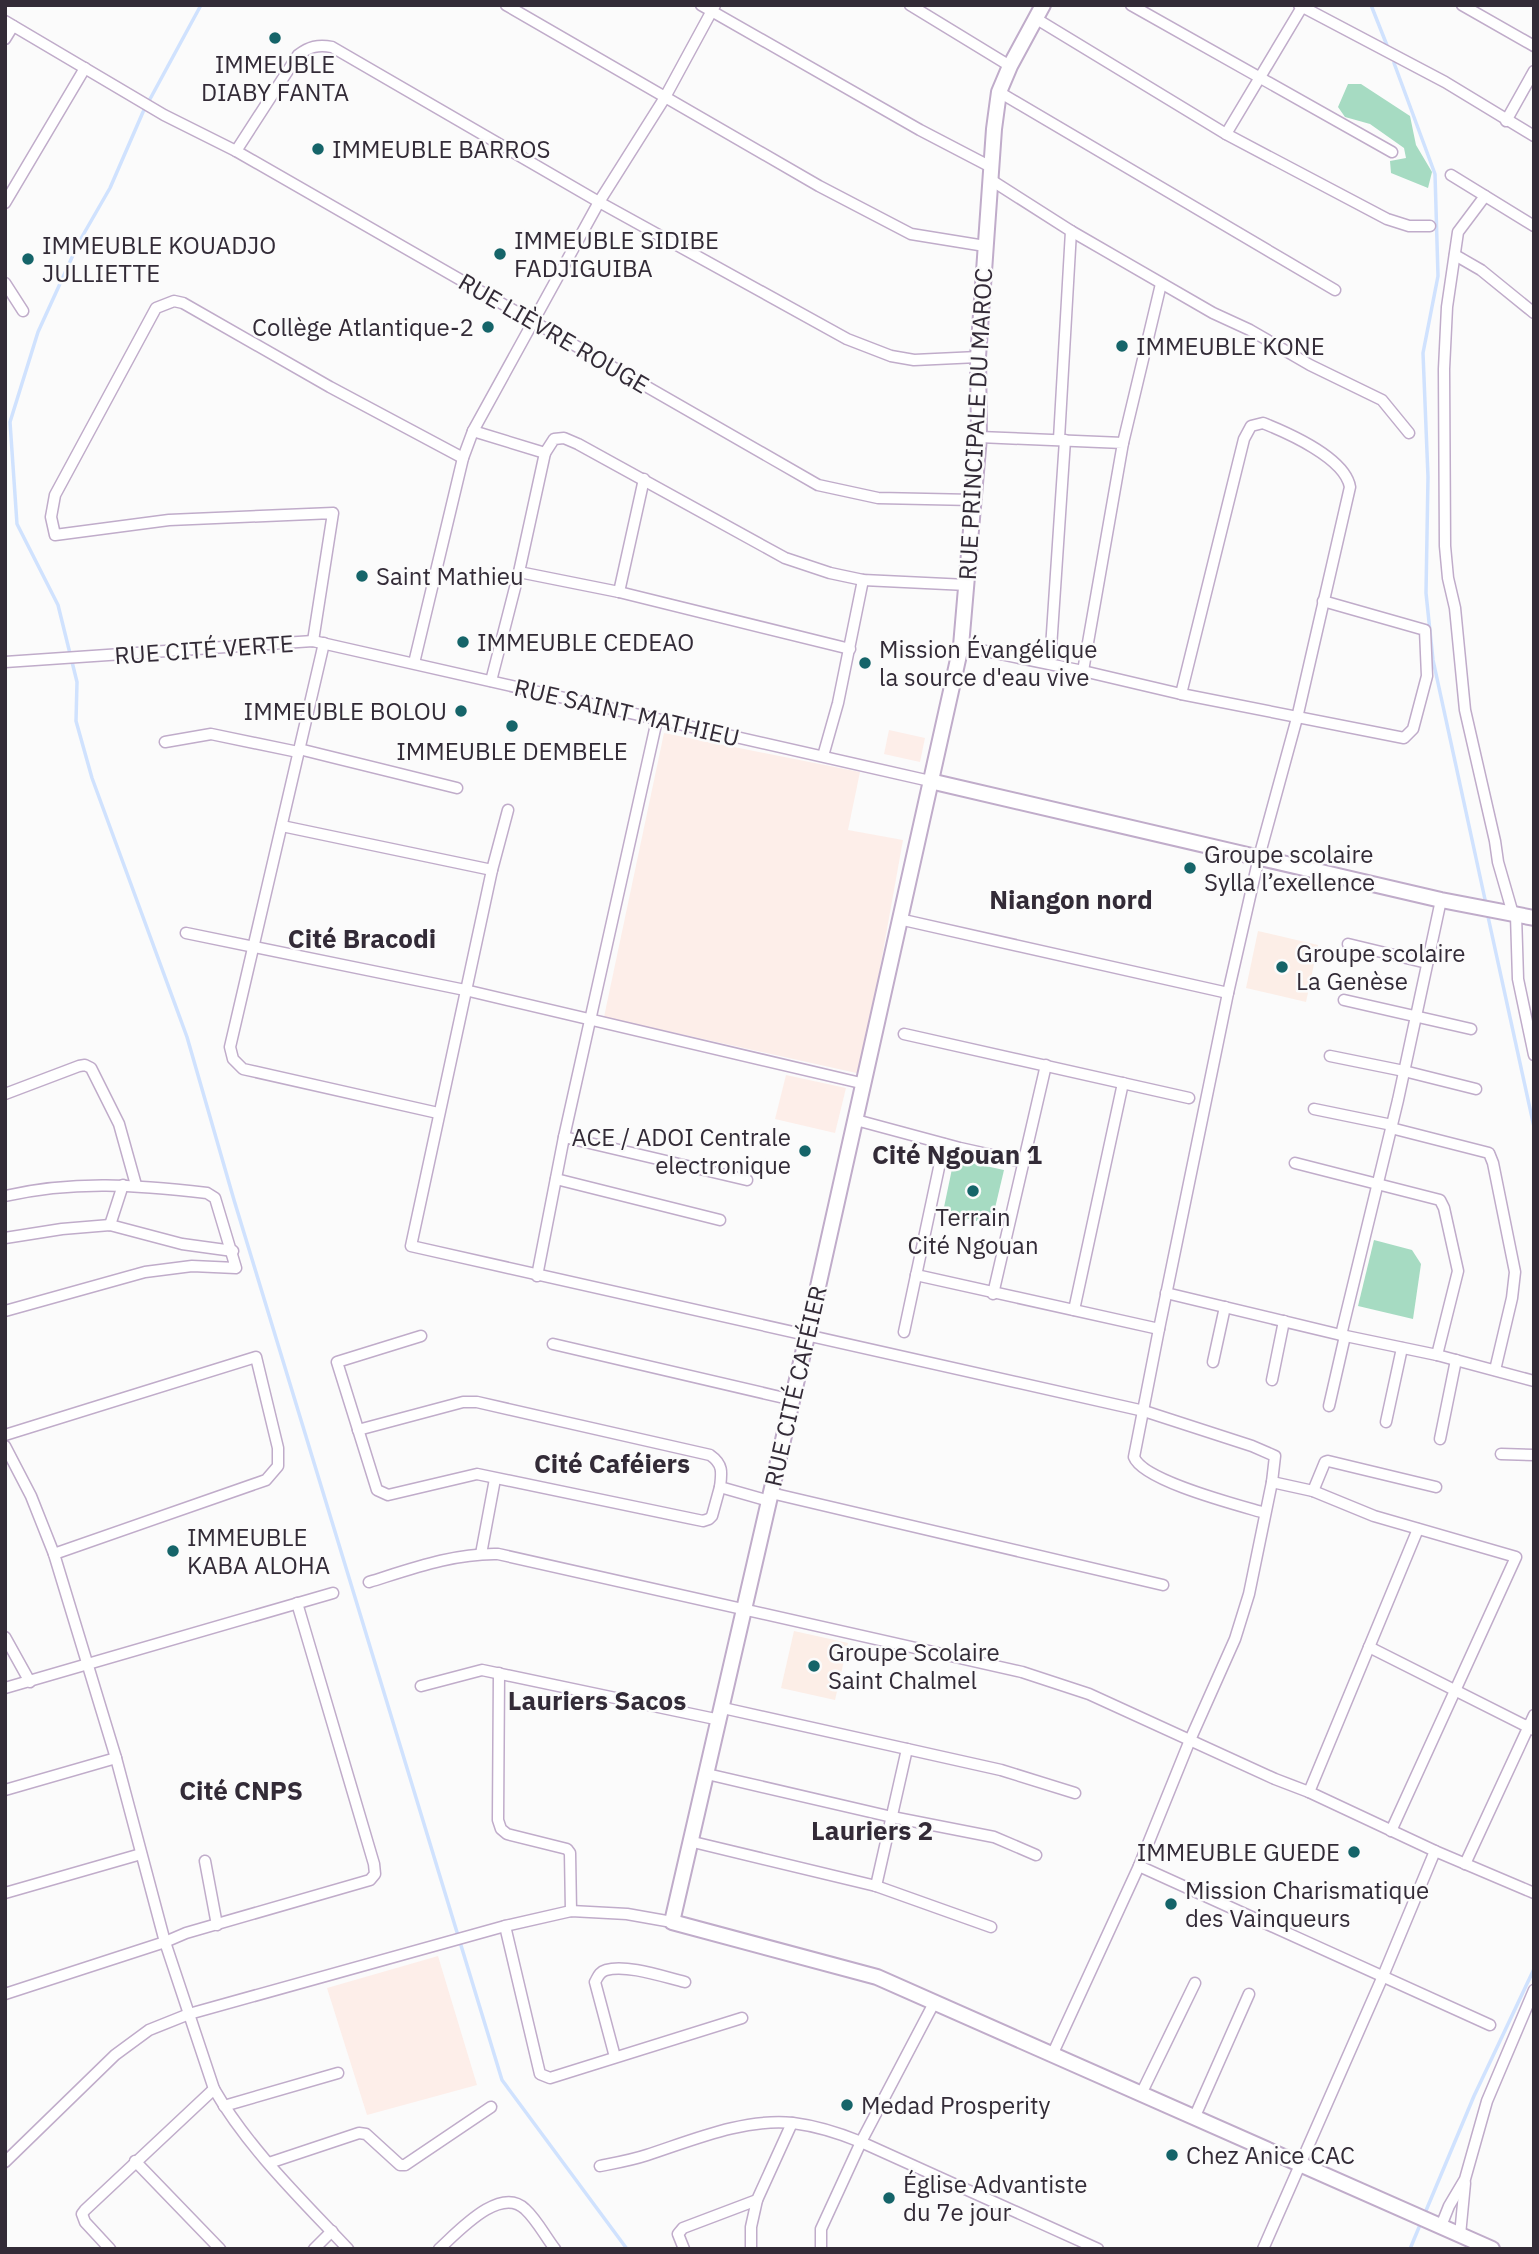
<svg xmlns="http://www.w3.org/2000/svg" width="1539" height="2254" font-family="'IBM Plex Sans',sans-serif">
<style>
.commercial{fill:#fdeee9}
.education{fill:#fceee7}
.green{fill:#a6dbc2}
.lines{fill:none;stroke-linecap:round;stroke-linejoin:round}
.stream{stroke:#d0e2fe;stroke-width:3.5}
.street-casing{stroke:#c0acca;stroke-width:13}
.secondary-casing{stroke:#c0acca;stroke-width:18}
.street{stroke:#fff;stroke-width:10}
.secondary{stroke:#fff;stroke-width:14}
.poi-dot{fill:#156469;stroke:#fbfbfb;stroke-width:2.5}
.labels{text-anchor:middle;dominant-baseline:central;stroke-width:5;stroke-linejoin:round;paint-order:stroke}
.poi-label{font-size:24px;fill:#332b37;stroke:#fbfbfb;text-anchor:start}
.street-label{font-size:24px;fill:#332b37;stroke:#fbfbfb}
.neighbourhood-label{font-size:26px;font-weight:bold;fill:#332b37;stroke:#fbfbfb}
</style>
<rect width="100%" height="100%" fill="#fbfbfb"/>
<g class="commercial">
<polygon points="889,730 925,738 920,762 884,754"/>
<polygon points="664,733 860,772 848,830 903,840 861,1074 604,1017"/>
<polygon points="786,1075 846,1088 835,1133 775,1119"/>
<polygon points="438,1956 477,2085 367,2115 327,1988"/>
</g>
<g class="education">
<polygon points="1258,931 1318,945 1306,1002 1246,988"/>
<polygon points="794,1631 848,1643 835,1700 781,1688"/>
</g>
<g class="green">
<polygon points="1348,84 1361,84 1410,116 1416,145 1432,172 1428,188 1391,173 1390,161 1406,158 1404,148 1370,124 1345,117 1338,107"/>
<polygon points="958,1160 1004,1170 991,1225 943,1212 953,1164"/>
<polygon points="1374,1240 1412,1250 1421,1264 1413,1319 1358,1306"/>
</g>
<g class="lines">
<g class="stream">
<polyline points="201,5 143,112 110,188 79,242 38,332 10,422 17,524 58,605 77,682 76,721 92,778 187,1037 234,1200 502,2080 627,2249"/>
<polyline points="1371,5 1388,48"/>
<polyline points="1394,63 1435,174 1438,276 1423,353 1428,477 1426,593 1433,660 1486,904"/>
<polyline points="1487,912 1534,1127"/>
<polyline points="1425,2213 1474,2096 1534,1969"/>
<polyline points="1410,2249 1422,2220"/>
</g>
<defs>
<g id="street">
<polyline points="506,5 819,186 911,234 985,246"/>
<polyline points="701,5 920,130 991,167"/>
<polyline points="910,5 1010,66"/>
<polyline points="1131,5 1392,152"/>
<polyline points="1299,5 1445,82 1534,136"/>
<polyline points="1462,5 1534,46"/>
<polyline points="1035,18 1226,134 1387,219 1409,226 1430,226"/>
<polyline points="5,21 164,115 236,151 818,485 878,498 974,500"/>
<polyline points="5,39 13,26"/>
<polyline points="999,92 1335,290"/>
<polyline points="1506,121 1534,71"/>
<polyline points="1226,134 1302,7"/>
<path d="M 236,151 L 298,55 C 309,47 318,44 332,47 L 599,202 L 847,339 L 891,356 L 914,360 L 978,357"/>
<polyline points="1451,175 1534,226"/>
<polyline points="991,180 1071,231 1059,439"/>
<polyline points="1485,196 1458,232 1447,307 1444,369 1445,546 1448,578 1455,608 1465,710 1495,841 1498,862 1513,914"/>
<polyline points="5,203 85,68"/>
<polyline points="1071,231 1213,313 1250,330 1310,365 1382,400 1409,433"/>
<polyline points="1455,255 1481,270 1534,313"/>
<polyline points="5,283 23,311"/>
<polyline points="473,431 545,453 519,572 619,592 850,649"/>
<polyline points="979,437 1123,443 1083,671"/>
<polyline points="1123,443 1161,284"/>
<polyline points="545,453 554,439 564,438 578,444 785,558 830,573 863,580 967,585"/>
<polyline points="619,592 644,479"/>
<polyline points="313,641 333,513 169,520 55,535 51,517 55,495 156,308 174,301 183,303 330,387 463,458"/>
<polyline points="324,643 230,1047 233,1059 243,1069 438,1113"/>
<polyline points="961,646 1083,671 1181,694 1404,738 1413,729 1427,676 1425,630 1323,601"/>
<polyline points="5,662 313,641 930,781"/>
<polyline points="414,663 463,458 473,431 599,202 664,99 715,5"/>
<polyline points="1050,663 1065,440"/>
<polyline points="491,681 519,572"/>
<polyline points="165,742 211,734 298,752"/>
<polyline points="299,749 457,788"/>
<polyline points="823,756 838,703 863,580"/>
<polyline points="508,810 492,870 411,1246 1144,1411 1252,1446 1275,1456 1272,1482 1249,1594 1235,1639 1190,1740 1139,1866 1053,2053"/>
<polyline points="282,826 492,870"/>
<polyline points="1516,915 1518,979 1534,1055"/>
<path d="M 899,919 L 1228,993 L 1259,857 L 1297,718 L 1350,487 C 1345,458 1288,433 1263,423 L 1251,426 L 1244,439 L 1181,694"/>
<polyline points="186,933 465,990 865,1084"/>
<polyline points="1348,944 1427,963"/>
<polyline points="1344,1000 1471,1029"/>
<polyline points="904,1034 1189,1098"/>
<polyline points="1330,1056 1404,1071 1476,1089"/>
<polyline points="5,1094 79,1066 85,1065 91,1068 119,1124 136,1185"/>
<polyline points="1314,1109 1392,1125"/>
<polyline points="856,1120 960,1148 1023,1162"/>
<polyline points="1391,1128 1489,1153 1493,1163 1515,1272 1512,1298 1495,1370"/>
<polyline points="564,1137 747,1180"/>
<polyline points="1295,1163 1440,1200 1444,1208 1458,1271 1437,1355"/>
<polyline points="556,1179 720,1220"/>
<path d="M 5,1196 C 75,1180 137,1185 207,1193 L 215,1198 L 236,1268 L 192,1266 L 145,1272 L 5,1311"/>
<polyline points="110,1225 123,1185"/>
<polyline points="5,1238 62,1229 110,1225 182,1244 233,1251"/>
<polyline points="916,1275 1159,1329 1228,993"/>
<polyline points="537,1276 564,1137 657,720"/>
<polyline points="1166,1293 1341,1335 1437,1355 1534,1381"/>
<polyline points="993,1294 1046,1065"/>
<polyline points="1074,1310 1123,1083"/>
<path d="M 1159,1329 L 1134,1457 C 1143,1481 1238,1505 1265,1513"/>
<polyline points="904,1332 944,1144"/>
<polyline points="1341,1335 1398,1100 1441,900"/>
<polyline points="421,1336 337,1362 377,1490 388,1495 477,1474 703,1521 709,1519 712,1516 720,1487"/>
<polyline points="553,1344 793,1400"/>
<polyline points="1213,1362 1225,1307"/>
<polyline points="1272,1380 1284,1321"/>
<polyline points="1329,1406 1345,1336"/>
<polyline points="1386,1422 1402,1348"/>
<path d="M 358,1430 L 463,1402 L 477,1402 L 710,1455 C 723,1464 722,1472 720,1487 L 769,1501"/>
<polyline points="5,1435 256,1357 278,1448 278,1466 266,1480 54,1554"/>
<polyline points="1440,1439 1456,1360"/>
<path d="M 5,1446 L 31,1496 L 54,1554 L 116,1758 L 165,1942 L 214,2089 C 248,2148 301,2199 348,2249"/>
<polyline points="1501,1454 1534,1455"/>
<polyline points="1272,1482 1313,1491 1374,1516 1516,1557 1391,1831"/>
<polyline points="1313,1491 1325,1462 1328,1461 1436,1487"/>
<polyline points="771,1493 1163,1585"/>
<polyline points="481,1554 495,1479"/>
<path d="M 369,1582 C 411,1569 454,1553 498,1554 L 1022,1672 L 1089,1694 L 1275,1779 L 1309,1792 L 1435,1851 L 1383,1976 L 1263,2249"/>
<polyline points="5,1637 30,1682"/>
<polyline points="1369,1647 1534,1730"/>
<polyline points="499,1673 498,1820 501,1829 507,1834 567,1849 570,1853 571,1911"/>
<polyline points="421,1686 482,1670 720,1720"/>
<polyline points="5,1688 333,1593"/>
<polyline points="723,1708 1001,1770 1075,1793"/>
<polyline points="707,1774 892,1817 994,1837 1036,1855"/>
<polyline points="5,1790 116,1758"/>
<polyline points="1309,1792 1418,1529"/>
<polyline points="689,1841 876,1886 991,1927"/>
<polyline points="1435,1851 1534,1893"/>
<polyline points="205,1861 217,1925"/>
<polyline points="1465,1864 1534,1715"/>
<polyline points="1139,1866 1490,2025"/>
<polyline points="876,1886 907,1749"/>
<polyline points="5,1893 141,1854"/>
<polyline points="505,1926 540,2074 550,2078 742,2018"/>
<polyline points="5,1994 165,1942 186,1933 370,1880 375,1874 374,1864 297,1603"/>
<path d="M 615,2057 L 595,1982 C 598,1977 599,1972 606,1970 C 627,1964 664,1977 685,1982"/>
<polyline points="1142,2092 1195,1983"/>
<polyline points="224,2106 338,2073"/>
<polyline points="1195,2116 1249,1994"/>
<polyline points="135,2161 220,2249"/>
<polyline points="5,2162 115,2055 149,2030 189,2014 505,1926 571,1911 627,1914 672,1922"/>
<polyline points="269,2163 359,2133 366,2134 400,2165 405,2165 491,2107"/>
<path d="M 600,2166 C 615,2163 632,2160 647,2155 C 693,2140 744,2118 793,2123 C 817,2126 839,2133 861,2142 L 1098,2249"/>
<polyline points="1441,2226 1449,2206 1465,2179 1487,2101 1534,1990"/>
<polyline points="1460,2235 1465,2183"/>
<polyline points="110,2249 85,2222 82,2214 85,2210 214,2089"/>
<polyline points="314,2249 332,2231"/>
<path d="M 439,2249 C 458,2232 500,2185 525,2209 C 537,2220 545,2236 555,2249"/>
<polyline points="684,2249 678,2234 683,2228 757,2200 792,2123"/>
<polyline points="751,2249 751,2227 757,2200"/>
<polyline points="821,2249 821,2229 861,2142 935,2001"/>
</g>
<g id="secondary">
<polyline points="1043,5 1010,66 999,92 994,129 978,357 979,437 961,646 807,1336 672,1922 877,1977 1492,2249"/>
<polyline points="930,781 1441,900 1534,918"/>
</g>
</defs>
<use href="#street" class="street-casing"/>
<use href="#secondary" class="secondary-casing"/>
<use href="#street" class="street"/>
<use href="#secondary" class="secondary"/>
</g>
<g class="poi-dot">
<circle cx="275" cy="38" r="7"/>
<circle cx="318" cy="149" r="7"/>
<circle cx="500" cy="254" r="7"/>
<circle cx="28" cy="259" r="7"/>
<circle cx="488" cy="327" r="7"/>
<circle cx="1122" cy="346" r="7"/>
<circle cx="362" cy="576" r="7"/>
<circle cx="463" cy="642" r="7"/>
<circle cx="865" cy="663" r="7"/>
<circle cx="461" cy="711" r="7"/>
<circle cx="512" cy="726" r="7"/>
<circle cx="1190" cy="868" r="7"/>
<circle cx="1282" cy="967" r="7"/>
<circle cx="805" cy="1151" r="7"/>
<circle cx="973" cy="1191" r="7"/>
<circle cx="173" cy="1551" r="7"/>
<circle cx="814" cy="1666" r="7"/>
<circle cx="1354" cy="1852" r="7"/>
<circle cx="1171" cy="1904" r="7"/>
<circle cx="847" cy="2105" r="7"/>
<circle cx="1172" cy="2155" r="7"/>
<circle cx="889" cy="2198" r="7"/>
</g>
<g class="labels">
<g class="poi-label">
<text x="275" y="64" text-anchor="middle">IMMEUBLE<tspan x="275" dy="28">DIABY FANTA</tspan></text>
<text x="332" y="149">IMMEUBLE BARROS</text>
<text x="514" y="240">IMMEUBLE SIDIBE<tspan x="514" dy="28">FADJIGUIBA</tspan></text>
<text x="42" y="245">IMMEUBLE KOUADJO<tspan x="42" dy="28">JULLIETTE</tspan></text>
<text x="474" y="327" text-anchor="end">Collège Atlantique-2</text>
<text x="1136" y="346">IMMEUBLE KONE</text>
<text x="376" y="576">Saint Mathieu</text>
<text x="477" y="642">IMMEUBLE CEDEAO</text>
<text x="879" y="649">Mission Évangélique<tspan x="879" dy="28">la source d'eau vive</tspan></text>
<text x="447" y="711" text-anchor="end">IMMEUBLE BOLOU</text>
<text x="512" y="751" text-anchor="middle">IMMEUBLE DEMBELE</text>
<text x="1204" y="854">Groupe scolaire<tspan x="1204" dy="28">Sylla l’exellence</tspan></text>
<text x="1296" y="953">Groupe scolaire<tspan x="1296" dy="28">La Genèse</tspan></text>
<text x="791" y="1137" text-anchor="end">ACE / ADOI Centrale<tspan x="791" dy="28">electronique</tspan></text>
<text x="973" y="1217" text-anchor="middle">Terrain<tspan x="973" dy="28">Cité Ngouan</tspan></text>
<text x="187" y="1537">IMMEUBLE<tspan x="187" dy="28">KABA ALOHA</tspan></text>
<text x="828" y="1652">Groupe Scolaire<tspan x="828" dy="28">Saint Chalmel</tspan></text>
<text x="1340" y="1852" text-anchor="end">IMMEUBLE GUEDE</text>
<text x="1185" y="1890">Mission Charismatique<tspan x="1185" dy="28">des Vainqueurs</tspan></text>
<text x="861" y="2105">Medad Prosperity</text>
<text x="1186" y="2155">Chez Anice CAC</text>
<text x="903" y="2184">Église Advantiste<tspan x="903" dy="28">du 7e jour</tspan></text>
</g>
<g class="street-label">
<text transform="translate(554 333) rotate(30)">RUE LIÈVRE ROUGE</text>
<text transform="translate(975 424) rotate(-87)">RUE PRINCIPALE DU MAROC</text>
<text transform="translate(204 649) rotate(-4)">RUE CITÉ VERTE</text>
<text transform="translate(627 712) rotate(13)">RUE SAINT MATHIEU</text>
<text transform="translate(795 1386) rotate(-77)">RUE CITÉ CAFÉIER</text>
</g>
<g class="neighbourhood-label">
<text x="1071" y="899">Niangon nord</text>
<text x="362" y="938">Cité Bracodi</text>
<text x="957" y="1154">Cité Ngouan 1</text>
<text x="612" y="1463">Cité Caféiers</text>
<text x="597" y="1700">Lauriers Sacos</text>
<text x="241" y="1790">Cité CNPS</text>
<text x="872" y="1830">Lauriers 2</text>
</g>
</g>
<rect width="1539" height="2254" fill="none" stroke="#332b37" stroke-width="14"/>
</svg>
